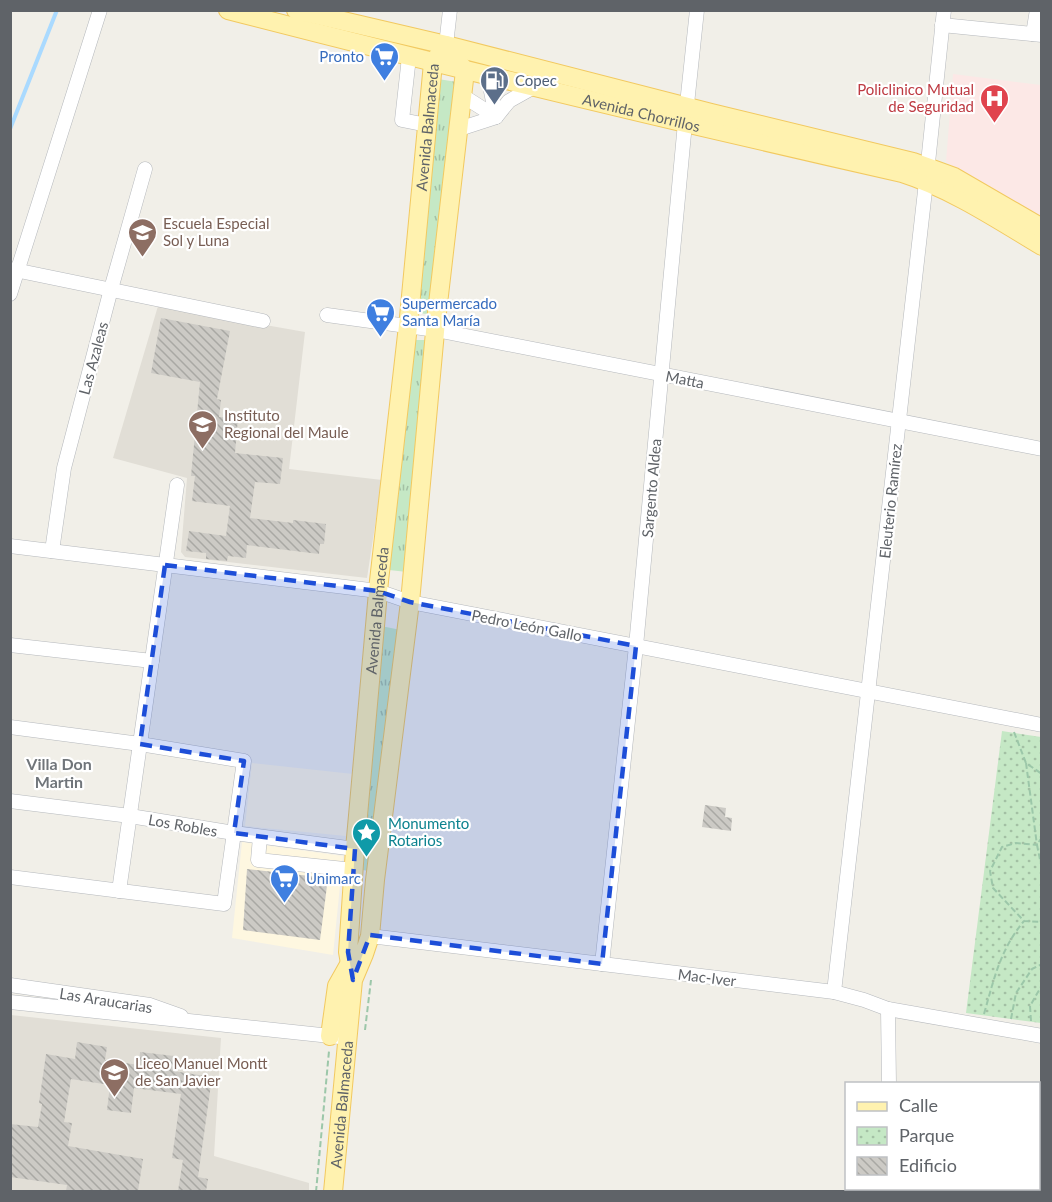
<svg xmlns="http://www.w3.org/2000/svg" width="1052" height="1202" font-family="Lato,sans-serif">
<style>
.commercial{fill:#fef7e0}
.education{fill:#e1ded6}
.medical{fill:#fce8e6}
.grass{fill:url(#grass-tufts)}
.park{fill:url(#park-dots)}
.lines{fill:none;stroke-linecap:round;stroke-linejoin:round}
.stream{stroke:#aadaff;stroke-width:4}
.building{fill:url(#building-back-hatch)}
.minor-casing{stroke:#b5b8bc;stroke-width:15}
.major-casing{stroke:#f2c960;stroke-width:20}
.path{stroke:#9cc7a9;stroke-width:2;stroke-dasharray:6 3;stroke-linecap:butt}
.minor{stroke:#fff;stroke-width:14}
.major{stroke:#fff2af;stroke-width:18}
.marked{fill:#1d4ed8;fill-opacity:0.2;stroke:#1d4ed8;stroke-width:4.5;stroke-dasharray:12 8;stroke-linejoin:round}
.labels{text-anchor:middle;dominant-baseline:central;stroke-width:4.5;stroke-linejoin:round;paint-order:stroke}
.shop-label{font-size:15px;fill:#366cbe;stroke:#fff;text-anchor:start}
.service-label{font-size:15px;fill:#4e5e75;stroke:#fff;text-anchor:start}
.health-label{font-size:15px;fill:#be3a42;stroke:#fff;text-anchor:end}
.street-label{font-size:15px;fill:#5f6368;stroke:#fff}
.education-label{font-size:15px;fill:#785e54;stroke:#fff;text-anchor:start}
.culture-label{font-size:15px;fill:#0d838f;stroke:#fff;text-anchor:start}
.neighbourhood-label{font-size:16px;font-weight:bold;fill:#70757a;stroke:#fff}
</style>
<defs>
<pattern id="grass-tufts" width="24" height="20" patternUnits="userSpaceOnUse" patternTransform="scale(1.5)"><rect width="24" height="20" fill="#c5e8c5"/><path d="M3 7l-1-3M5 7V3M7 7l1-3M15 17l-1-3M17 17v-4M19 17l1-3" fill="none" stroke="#a3c0a4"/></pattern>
<pattern id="park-dots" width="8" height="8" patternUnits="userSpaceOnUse" patternTransform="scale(1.5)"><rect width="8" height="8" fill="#c5e8c5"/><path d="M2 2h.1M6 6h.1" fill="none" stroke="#a3c0a4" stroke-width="1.8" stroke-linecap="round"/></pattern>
<pattern id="building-back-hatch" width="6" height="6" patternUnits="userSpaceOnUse" patternTransform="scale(1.5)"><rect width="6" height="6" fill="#cccac5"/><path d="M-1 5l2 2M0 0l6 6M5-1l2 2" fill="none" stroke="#a9a8a4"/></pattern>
</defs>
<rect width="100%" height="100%" fill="#f1efe8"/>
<g class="commercial">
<polygon points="252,763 353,774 346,836 245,826"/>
<polygon points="242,842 343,856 333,955 232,938"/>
</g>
<g class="education">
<polygon points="158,306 305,332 289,469 382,480 367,578 185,557 181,552 187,478 113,458"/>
<polygon points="11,1015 221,1038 214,1156 309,1183 309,1192 11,1192"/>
</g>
<polygon class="medical" points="953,74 1041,85 1041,222 946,162"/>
<g class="grass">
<polygon points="438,79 457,82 429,314 414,313"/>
<polygon points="412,340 429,340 407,572 389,570"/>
<polygon points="381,626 401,630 373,872 358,869"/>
</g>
<polygon class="park" points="1002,731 1041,737 1041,1023 966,1013"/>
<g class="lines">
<polyline class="stream" points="10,129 57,10"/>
</g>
<g class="building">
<polygon points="161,318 230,331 217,399 221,400 219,417 238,418 235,453 283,458 280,484 255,482 250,518 293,523 293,520 326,524 324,544 320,544 319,554 247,545 246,558 228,556 227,561 206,559 206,553 186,551 189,531 226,536 230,506 192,501 195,476 191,476 200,382 151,373"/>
<polygon points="705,805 726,808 725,817 732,818 731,831 702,827"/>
<polygon points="247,869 328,878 320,940 243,930"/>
<polygon points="77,1042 107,1047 105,1060 139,1065 140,1052 174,1056 173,1071 212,1077 198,1177 208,1179 206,1191 178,1191 183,1160 172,1158 181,1094 134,1088 131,1113 107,1110 110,1085 71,1079 64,1122 72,1123 68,1146 143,1159 138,1191 66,1191 67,1185 10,1177 10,1124 38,1127 42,1104 39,1103 46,1054 75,1059"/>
</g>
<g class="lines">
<defs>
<g id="minor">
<polyline points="942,25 1042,35"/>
<polyline points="1033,34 1037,10"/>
<polyline points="446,45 450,10"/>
<polyline points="409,57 402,120 427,125"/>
<polyline points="488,76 496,117"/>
<polyline points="463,96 496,117"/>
<polyline points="459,129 496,117 509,101 534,87"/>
<polyline points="10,269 263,321"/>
<polyline points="10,294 100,10"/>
<polyline points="327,315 436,330 1042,449"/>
<polyline points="10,546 378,591 410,602 1042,725"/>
<polyline points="52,551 64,468 111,289 145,169"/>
<polyline points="10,645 152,661"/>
<polyline points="10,727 140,744 244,761 224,904 10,877"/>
<polyline points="10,801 130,816 234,833 355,849"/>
<polyline points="260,837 258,860 354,870"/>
<polyline points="119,891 177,485"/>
<polyline points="370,936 834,992 864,1000 888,1009 1042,1036"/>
<polyline points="602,964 636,646 685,123 697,10"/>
<polyline points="10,985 150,1005 181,1016"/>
<polyline points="834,992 926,182 944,10"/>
<polyline points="10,1002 340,1037"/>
<polyline points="888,1009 889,1084"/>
<polyline points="1038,1134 1042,1134"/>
<polyline points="892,1188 892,1192"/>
</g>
<g id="major">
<path id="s1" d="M 228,10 C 452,68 677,122 902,173 C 952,189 997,219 1042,246"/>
<polyline points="296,10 446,45 711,113 913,162 954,177 1042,228"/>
<polyline points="330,1036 337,986 350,963"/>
<path id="s2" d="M 333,1192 L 353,980 L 348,952 L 355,849 L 379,581 L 409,317 L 433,63 L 446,45 L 465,71 L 436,321 L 410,602 L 375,880 L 370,936 L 364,954 L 353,980"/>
</g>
</defs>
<use href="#minor" class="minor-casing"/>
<use href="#major" class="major-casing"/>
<g class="path">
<polyline points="1014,732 1026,763 1042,774"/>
<polyline points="1026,763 1037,845 1016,843 1002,847 990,871 993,888 1024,921 1042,922"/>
<polyline points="1042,837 1037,845 1042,869"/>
<path d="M 984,1014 C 994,979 1000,950 1024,921"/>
<polyline points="1011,1019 1016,993 1032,969 1042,964"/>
<polyline points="1031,1021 1030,1006 1042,985"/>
<polyline points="365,1030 371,980"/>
<polyline points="316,1192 329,1051"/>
</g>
<use href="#minor" class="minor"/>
<use href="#major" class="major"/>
</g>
<path class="marked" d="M 165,565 L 378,591 L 410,602 L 636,646 L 602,964 L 370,935 L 353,980 L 348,952 L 355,849 L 234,833 L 244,761 L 140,744 Z"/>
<defs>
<symbol id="supermarket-pin" viewBox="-11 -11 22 30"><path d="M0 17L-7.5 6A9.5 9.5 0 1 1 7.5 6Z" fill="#3f7fe0" stroke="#fff"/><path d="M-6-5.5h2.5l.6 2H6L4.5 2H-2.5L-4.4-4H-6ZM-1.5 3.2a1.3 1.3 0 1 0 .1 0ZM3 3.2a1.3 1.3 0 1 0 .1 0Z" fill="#fff"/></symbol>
<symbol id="fuel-pin" viewBox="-11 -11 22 30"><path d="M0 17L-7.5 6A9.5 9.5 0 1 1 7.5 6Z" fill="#5c6f8a" stroke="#fff"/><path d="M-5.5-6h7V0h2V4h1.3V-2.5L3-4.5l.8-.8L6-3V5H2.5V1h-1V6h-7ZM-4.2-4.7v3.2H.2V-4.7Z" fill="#fff"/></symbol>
<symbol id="hospital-pin" viewBox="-11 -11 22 30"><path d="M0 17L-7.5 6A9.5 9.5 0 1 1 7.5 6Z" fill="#e0444e" stroke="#fff"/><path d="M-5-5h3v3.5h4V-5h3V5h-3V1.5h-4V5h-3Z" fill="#fff"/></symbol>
<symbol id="school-pin" viewBox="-11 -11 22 30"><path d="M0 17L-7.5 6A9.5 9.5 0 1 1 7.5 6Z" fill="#8d6e63" stroke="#fff"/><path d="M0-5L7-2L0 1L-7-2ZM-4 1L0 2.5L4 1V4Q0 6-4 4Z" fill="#fff"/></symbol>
<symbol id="sight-pin" viewBox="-11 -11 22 30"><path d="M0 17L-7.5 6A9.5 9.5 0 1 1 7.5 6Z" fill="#0f9aa8" stroke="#fff"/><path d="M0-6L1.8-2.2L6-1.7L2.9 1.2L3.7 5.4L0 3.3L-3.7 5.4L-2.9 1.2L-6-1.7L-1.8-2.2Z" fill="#fff"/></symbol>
</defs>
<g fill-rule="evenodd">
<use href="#supermarket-pin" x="368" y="40" width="33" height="45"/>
<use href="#fuel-pin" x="478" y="64" width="33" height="45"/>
<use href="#hospital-pin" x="978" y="82" width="33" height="45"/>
<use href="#school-pin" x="126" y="216" width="33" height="45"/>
<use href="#supermarket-pin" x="364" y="296" width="33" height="45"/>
<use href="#school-pin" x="186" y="408" width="33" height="45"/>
<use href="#sight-pin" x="350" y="816" width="33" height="45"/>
<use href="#supermarket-pin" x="268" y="862" width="33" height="45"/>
<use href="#school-pin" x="98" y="1056" width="33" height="45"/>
</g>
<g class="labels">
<g class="shop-label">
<text x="364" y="56" text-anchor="end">Pronto</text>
<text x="402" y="303">Supermercado<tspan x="402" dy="17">Santa María</tspan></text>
<text x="306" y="878">Unimarc</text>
</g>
<g class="service-label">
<text x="515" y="80">Copec</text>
</g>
<g class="health-label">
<text x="974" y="89">Policlinico Mutual<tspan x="974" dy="17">de Seguridad</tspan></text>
</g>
<g class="street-label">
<text stroke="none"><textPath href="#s1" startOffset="426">Avenida Chorrillos</textPath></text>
<text stroke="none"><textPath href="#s2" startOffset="1070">Avenida Balmaceda</textPath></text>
<text transform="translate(93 358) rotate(-75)">Las Azaleas</text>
<text transform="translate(685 379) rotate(11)">Matta</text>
<text transform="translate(651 488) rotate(-85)">Sargento Aldea</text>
<text transform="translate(890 501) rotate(-84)">Eleuterio Ramírez</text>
<text stroke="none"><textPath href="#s2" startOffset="584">Avenida Balmaceda</textPath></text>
<text transform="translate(527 625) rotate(11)">Pedro León Gallo</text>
<text transform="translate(183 825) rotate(10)">Los Robles</text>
<text transform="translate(707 977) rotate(7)">Mac-Iver</text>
<text transform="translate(106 1000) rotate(9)">Las Araucarias</text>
<text stroke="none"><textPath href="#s2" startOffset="88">Avenida Balmaceda</textPath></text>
</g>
<g class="education-label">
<text x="163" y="223">Escuela Especial<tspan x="163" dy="17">Sol y Luna</tspan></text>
<text x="224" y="415">Instituto<tspan x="224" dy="17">Regional del Maule</tspan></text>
<text x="135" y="1063">Liceo Manuel Montt<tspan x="135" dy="17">de San Javier</tspan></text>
</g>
<g class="culture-label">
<text x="388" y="823">Monumento<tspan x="388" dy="17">Rotarios</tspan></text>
</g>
<g class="neighbourhood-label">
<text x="59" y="763">Villa Don<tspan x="59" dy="18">Martin</tspan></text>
</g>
</g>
<rect width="1052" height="1202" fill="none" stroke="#5f6368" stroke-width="24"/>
<rect x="845" y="1082" width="195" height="108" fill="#ffffff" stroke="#bfc1c3" stroke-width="1.5"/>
<rect x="857" y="1102" width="30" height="9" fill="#fff2af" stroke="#bfc1c3" stroke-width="1.5"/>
<text x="899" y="1112" font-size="18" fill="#5f6368">Calle</text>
<rect x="857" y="1127" width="30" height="18" fill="url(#park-dots)" stroke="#bfc1c3" stroke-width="1.5"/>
<text x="899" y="1142" font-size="18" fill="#5f6368">Parque</text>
<rect x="857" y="1157" width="30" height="18" fill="url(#building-back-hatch)" stroke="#bfc1c3" stroke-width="1.5"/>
<text x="899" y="1172" font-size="18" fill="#5f6368">Edificio</text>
</svg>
